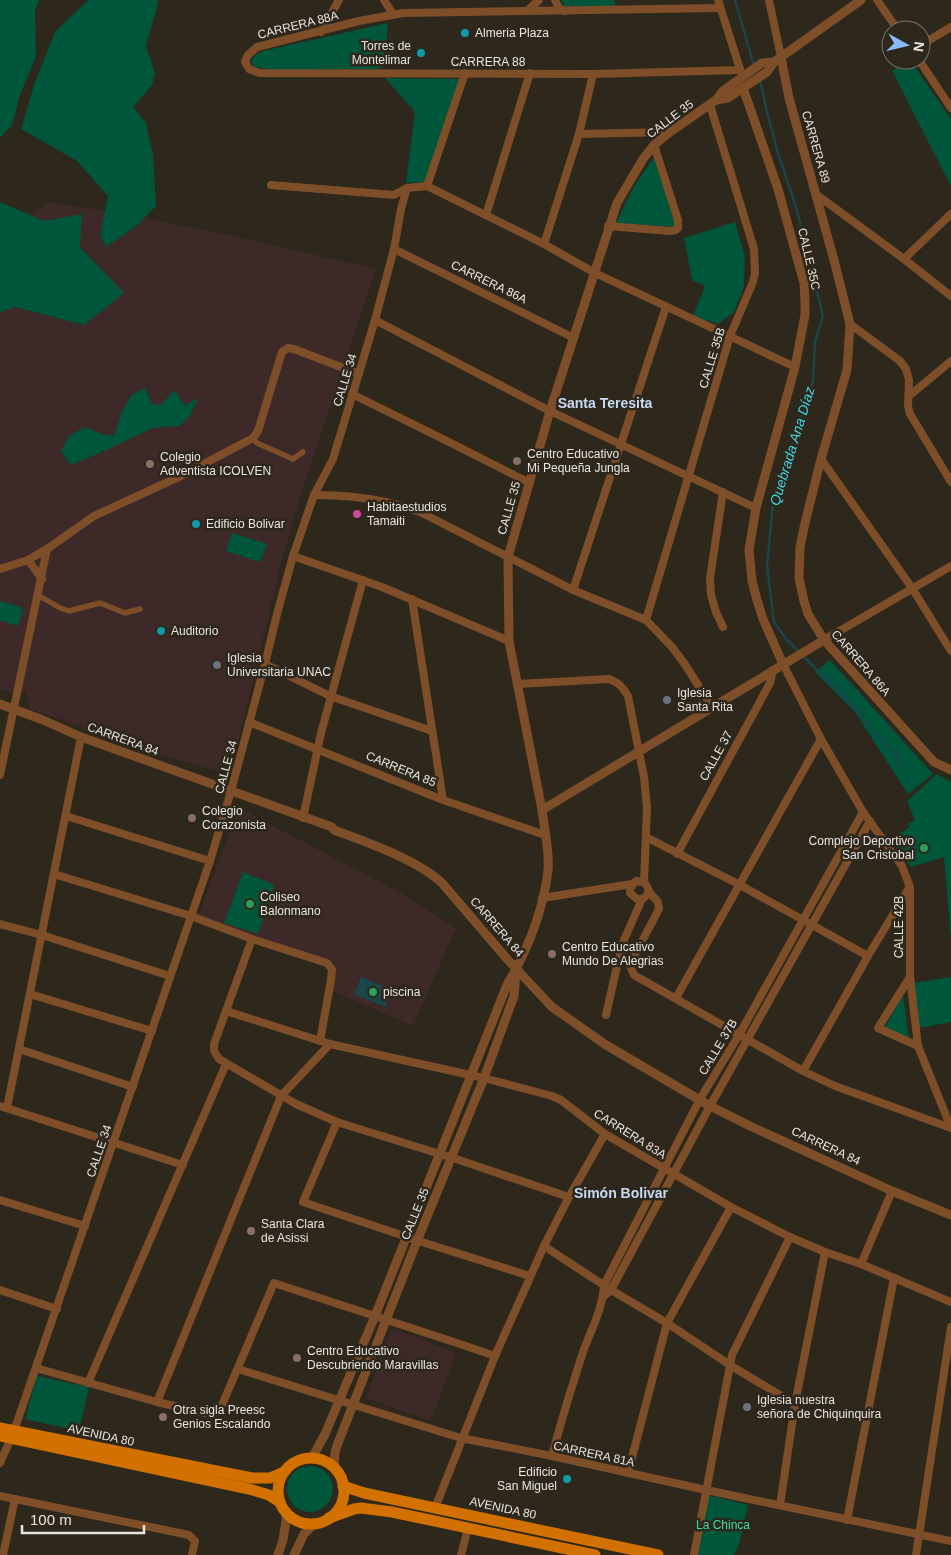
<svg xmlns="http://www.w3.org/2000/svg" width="951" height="1555" font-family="Arial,sans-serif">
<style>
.education{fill:#3d2927}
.green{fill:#00563b}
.water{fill:#18464b}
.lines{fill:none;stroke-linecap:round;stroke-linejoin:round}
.stream{stroke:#18464b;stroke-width:2.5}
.pedestrian{stroke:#7e4e29;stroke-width:5.5}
.minor{stroke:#7e4e29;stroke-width:8}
.tertiary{stroke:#7e4e29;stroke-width:9}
.primary{stroke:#d27000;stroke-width:11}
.culture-dot{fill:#0f9aa8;stroke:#2d271c;stroke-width:2}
.education-dot{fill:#8d6e63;stroke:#2d271c;stroke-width:2}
.hotel-dot{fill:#d1479c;stroke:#2d271c;stroke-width:2}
.worship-dot{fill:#6b7280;stroke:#2d271c;stroke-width:2}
.leisure-dot{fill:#2e9e5b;stroke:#2d271c;stroke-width:2}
.labels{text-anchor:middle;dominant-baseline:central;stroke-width:5;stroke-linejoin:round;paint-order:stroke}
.street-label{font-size:12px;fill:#eae5df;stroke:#2d271c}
.poi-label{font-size:12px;fill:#eae5df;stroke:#2d271c;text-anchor:start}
.park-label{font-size:12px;fill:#41dda4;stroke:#2d271c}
.neighbourhood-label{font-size:14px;font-weight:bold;fill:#c9daf3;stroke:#2d271c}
.water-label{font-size:14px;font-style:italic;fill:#3fd5e4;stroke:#2d271c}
</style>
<rect width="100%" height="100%" fill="#2d271c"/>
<g class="education">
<polygon points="49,202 120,213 234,236 376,269 300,498 282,559 230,775 175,759 30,709 25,691 14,689 13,692 0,689 0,235"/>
<polygon points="239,808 401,893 456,928 413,1026 332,991 337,964 198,916"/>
<polygon points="392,1328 456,1353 431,1421 366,1398"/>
</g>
<g class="green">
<polygon points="0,0 39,0 35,11 36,56 20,95 12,125 0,138"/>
<polygon points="88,0 158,0 156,11 146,46 155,73 152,85 133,107 146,123 153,155 156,206 135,227 106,247 100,235 108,196 77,161 21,129 35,82 55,32"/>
<polygon points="561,0 615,0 615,6 564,6"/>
<polygon points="388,23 385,66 376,69 272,70 254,67 251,61 255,55 263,51"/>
<polygon points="910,60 951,119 951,186 892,71"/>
<polygon points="385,78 459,79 425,182 406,183 415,112"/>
<polygon points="654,157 677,224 673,227 616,223 633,188"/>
<polygon points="0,202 44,221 82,214 80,247 124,293 84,325 15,307 0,312"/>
<polygon points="735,222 745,257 744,286 734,312 718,324 693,316 705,286 692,280 684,238"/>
<polygon points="145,388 152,404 161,405 174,390 185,405 198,398 190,416 179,426 152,428 109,449 71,465 61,451 69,436 85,427 101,434 114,436 121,414 131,395"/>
<polygon points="232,533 267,544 260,562 226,551"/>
<polygon points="0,601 23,608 18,626 0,620"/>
<polygon points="830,660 933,774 908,794 855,712 815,672"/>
<polygon points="937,774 951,782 951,939 944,857 911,867 890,839 910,827 908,824 915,820 907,801"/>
<polygon points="243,872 274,885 258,934 224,923"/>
<polygon points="951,977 951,1022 919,1028 914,983"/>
<polygon points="903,995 909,1039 884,1029"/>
<polygon points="37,1376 89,1387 79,1431 25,1419"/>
<circle cx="310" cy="1489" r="23"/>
<polygon points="708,1495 748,1505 739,1545 734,1555 697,1555"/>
</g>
<polygon class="water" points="361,977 392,990 385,1007 354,994"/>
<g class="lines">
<g class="stream">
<polyline points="735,0 754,66"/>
<polyline points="760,80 767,112 778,153 797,210 823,316 815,342 813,381 773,503 767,566 774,622 787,640 858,711 870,728 898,757 901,766"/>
</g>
<g class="pedestrian">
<polyline points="253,438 257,443 293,459 303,452"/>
<polyline points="38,595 60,608 69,611 100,603 125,613 140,609"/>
</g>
<g class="minor">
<polyline points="384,0 393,14"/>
<polyline points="555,0 559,8 565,11"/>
<polyline points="718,0 741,72"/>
<polyline points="769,0 781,57"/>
<polyline points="877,0 898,30"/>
<polyline points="720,8 403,13 359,21 257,47 248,55 245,62 249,69 259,73 593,74 740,70"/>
<polyline points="528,10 539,0"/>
<polyline points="321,32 339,0"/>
<polyline points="921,45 951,27"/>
<polyline points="919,60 951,108"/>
<polyline points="579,134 670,132"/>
<polyline points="271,185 394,195 407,188 427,186 544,244 595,273 795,367"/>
<polyline points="427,186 465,73"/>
<polyline points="817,195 904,259 951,296"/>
<polyline points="486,215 530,73"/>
<polyline points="608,226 670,231 676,230 678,228 678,220 654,145"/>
<polyline points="544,244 579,134 593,74"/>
<polyline points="394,249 574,338"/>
<polyline points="904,259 951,214"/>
<polyline points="375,320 550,411 756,508"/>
<polyline points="850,324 900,361 906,369 909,380 908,406 910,414 951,482"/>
<polyline points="352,394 447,441 530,483"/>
<polyline points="909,396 951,361"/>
<polyline points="821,459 912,588 951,651"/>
<polyline points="723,492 710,578 711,595 716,612 723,627"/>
<path d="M 314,495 C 350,495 386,499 420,512 L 573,590 L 646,620 L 672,647 L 684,663 L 712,707"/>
<polyline points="293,556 382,587 509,641"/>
<polyline points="28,560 42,579"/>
<polyline points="0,569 28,560 47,549 94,516 181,476 253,438 258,431 282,352 288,348 294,349 359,374"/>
<polyline points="573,590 666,307"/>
<polyline points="412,599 443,800"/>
<polyline points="646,620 730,336 753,282 755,273 754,249 710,105"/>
<polyline points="824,640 951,566"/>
<polyline points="265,664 330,696 432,731"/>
<polyline points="783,664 821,739 863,812 902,866 910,887 910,977 918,1046 951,1128"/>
<path d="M 517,684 L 609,679 C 619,683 623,687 628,696 L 644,777 L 647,808 L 644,882"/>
<polyline points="249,722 443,800 545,835"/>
<polyline points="0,775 47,549"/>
<polyline points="66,816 210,861"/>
<polyline points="303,818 321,733 363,580"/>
<polyline points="646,837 740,885 868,956"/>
<polyline points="677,854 770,683 773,670"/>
<polyline points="54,874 191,916 252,939 327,963 332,969 331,980 320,1041"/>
<polyline points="649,892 658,902 659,909 631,962 631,968 634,975 803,1071 835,1086 951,1128"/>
<polyline points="542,898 632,884"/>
<polyline points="0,924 42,935 170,976"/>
<polyline points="252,939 214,1044 214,1051 219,1059 296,1104 337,1122 456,1159 569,1197"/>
<polyline points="910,977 878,1028 918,1046"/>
<polyline points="30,994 152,1031"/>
<polyline points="676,998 821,739"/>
<polyline points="226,1011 330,1044 484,1078 552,1096 561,1100 605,1134 731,1207 790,1237 825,1252 861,1264 951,1302"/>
<path d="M 606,1015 L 617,966 L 624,940 L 642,899 C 650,895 650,888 644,882 L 636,881 L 630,888 L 630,893 L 637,899 L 642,899"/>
<polyline points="19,1049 133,1087"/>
<polyline points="803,1071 868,956 909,888"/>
<polyline points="0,1106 183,1165"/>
<polyline points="7,1108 81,737"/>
<polyline points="337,1122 303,1202 422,1242 530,1276"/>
<polyline points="0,1200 85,1226"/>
<polyline points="544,1246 611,1290 667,1323 733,1367 795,1404"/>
<polyline points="861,1264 892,1191"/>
<polyline points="0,1290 57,1309"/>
<polyline points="603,1297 611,1290 710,1106 870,821"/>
<polyline points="36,1368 157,1402 205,1413 215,1412 222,1405 274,1283 457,1343 495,1356"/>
<polyline points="238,1369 461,1438 552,1456 706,1490 951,1541"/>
<polyline points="88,1383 226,1064"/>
<polyline points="157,1402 281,1096 330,1044"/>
<polyline points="14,1431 210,861 231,791 265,664 277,614 293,556 314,495 333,459 375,320 394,249 401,209 407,188"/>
<path d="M 552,1456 C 561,1421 572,1386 583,1352 C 591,1330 603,1308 604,1285 L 700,1099 L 739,1035 L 863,812"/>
<polyline points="0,1463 11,1438"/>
<polyline points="628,1473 667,1323 731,1207"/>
<polyline points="0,1496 189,1535 195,1541 192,1555"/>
<polyline points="780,1505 795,1404 825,1252"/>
<polyline points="435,1508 495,1356 544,1246 569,1197 605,1134"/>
<polyline points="847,1520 894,1278"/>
<polyline points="3,1555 15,1499"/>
<polyline points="461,1555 468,1528"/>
<polyline points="694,1555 732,1355 790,1237"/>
<polyline points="916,1555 951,1327"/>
</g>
<g class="tertiary">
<polyline points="781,57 789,98 834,260 850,324 847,370 821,459 805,523 800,547 799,578 804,601 808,614 824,640 934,762 951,770"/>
<polyline points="743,88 778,189 804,283 805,302 805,315 795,367 756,508 749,550 752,581 757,600 763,619 783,664"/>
<polyline points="716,100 728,98 767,72 774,62 861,0"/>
<path d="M 0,704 L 43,720 L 81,737 L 332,827 L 334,830 C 367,842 417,860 442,883 L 508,960 L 552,1007 L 606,1045 L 710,1106 L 750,1126 L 892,1191 L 951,1215"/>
<polyline points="542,810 824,640"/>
<path d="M 312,1458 L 325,1434 L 375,1316 L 507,985 C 527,951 543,911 548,871 C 550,853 544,827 542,810 L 509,641 L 508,557 L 550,411 L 617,203 L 643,159 L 654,145 L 670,132 L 716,100 L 723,91 L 762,63 L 774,62"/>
<polyline points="334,1468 335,1452 338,1443 417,1241 484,1078 514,996 516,972"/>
<polyline points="278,1555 283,1540 287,1514"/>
<polyline points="294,1555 304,1534 314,1524"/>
</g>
<g class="primary">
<polyline points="0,1428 252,1478 270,1478 284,1472"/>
<polyline points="0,1436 249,1489 269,1495 280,1502"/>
<circle cx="311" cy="1491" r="33"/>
<polyline points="343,1486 364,1493 658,1555"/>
<polyline points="329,1518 354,1509 361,1508 392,1512 595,1555"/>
</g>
</g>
<g class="culture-dot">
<circle cx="465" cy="33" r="5"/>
<circle cx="421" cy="53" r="5"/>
<circle cx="196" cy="524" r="5"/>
<circle cx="161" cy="631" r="5"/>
<circle cx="567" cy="1479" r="5"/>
</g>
<g class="education-dot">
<circle cx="517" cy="461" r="5"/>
<circle cx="150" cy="464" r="5"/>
<circle cx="192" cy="818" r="5"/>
<circle cx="552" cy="954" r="5"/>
<circle cx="251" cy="1231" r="5"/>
<circle cx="297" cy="1358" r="5"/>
<circle cx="163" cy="1417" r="5"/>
</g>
<circle class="hotel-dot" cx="357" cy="514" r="5"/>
<g class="worship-dot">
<circle cx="217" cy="665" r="5"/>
<circle cx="667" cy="700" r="5"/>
<circle cx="747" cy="1407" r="5"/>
</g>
<g class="leisure-dot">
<circle cx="924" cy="848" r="5"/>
<circle cx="250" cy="904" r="5"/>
<circle cx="373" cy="992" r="5"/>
</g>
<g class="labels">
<g class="street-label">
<text transform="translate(298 25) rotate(-14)">CARRERA 88A</text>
<text x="488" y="62">CARRERA 88</text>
<text transform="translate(670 119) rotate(-37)">CALLE 35</text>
<text transform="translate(816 147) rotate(74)">CARRERA 89</text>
<text transform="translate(809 259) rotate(77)">CALLE 35C</text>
<text transform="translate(489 282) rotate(26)">CARRERA 86A</text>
<text transform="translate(712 358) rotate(-73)">CALLE 35B</text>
<text transform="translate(345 380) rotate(-73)">CALLE 34</text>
<text transform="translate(509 508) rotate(-74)">CALLE 35</text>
<text transform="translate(861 663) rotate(49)">CARRERA 86A</text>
<text transform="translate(123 739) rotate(20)">CARRERA 84</text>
<text transform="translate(716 756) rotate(-61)">CALLE 37</text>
<text transform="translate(226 767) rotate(-75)">CALLE 34</text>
<text transform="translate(401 769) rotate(22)">CARRERA 85</text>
<text transform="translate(497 927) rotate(49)">CARRERA 84</text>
<text transform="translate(899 927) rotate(-90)">CALLE 42B</text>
<text transform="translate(718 1047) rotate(-59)">CALLE 37B</text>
<text transform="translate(630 1134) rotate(32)">CARRERA 83A</text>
<text transform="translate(826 1146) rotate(25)">CARRERA 84</text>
<text transform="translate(99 1151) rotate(-71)">CALLE 34</text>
<text transform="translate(415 1214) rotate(-68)">CALLE 35</text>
<text transform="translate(101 1435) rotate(12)">AVENIDA 80</text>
<text transform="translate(594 1454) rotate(12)">CARRERA 81A</text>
<text transform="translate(503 1508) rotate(12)">AVENIDA 80</text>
</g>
<g class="poi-label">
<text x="475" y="33">Almeria Plaza</text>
<text x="411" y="46" text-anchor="end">Torres de<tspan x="411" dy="14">Montelimar</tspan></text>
<text x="527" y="454">Centro Educativo<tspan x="527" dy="14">Mi Pequeña Jungla</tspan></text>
<text x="160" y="457">Colegio<tspan x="160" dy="14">Adventista ICOLVEN</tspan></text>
<text x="367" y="507">Habitaestudios<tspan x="367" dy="14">Tamaiti</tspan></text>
<text x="206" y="524">Edificio Bolivar</text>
<text x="171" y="631">Auditorio</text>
<text x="227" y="658">Iglesia<tspan x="227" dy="14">Universitaria UNAC</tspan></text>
<text x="677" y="693">Iglesia<tspan x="677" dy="14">Santa Rita</tspan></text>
<text x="202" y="811">Colegio<tspan x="202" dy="14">Corazonista</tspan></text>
<text x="914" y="841" text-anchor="end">Complejo Deportivo<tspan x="914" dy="14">San Cristobal</tspan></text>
<text x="260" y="897">Coliseo<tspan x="260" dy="14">Balonmano</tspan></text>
<text x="562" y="947">Centro Educativo<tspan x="562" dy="14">Mundo De Alegrias</tspan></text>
<text x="383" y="992">piscina</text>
<text x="261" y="1224">Santa Clara<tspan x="261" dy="14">de Asissi</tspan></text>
<text x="307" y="1351">Centro Educativo<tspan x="307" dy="14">Descubriendo Maravillas</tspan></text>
<text x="757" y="1400">Iglesia nuestra<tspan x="757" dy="14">señora de Chiquinquira</tspan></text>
<text x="173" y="1410">Otra sigla Preesc<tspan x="173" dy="14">Genios Escalando</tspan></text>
<text x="557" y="1472" text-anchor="end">Edificio<tspan x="557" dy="14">San Miguel</tspan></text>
</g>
<g class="park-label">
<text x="723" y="1525">La Chinca</text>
</g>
<g class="neighbourhood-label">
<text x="605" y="403">Santa Teresita</text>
<text x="621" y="1193">Simón Bolivar</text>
</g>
<g class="water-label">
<text transform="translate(792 446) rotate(-73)">Quebrada Ana Díaz</text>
</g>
</g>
<g transform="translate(906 45) rotate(98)"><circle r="24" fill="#2d271c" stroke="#79736a"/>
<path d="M0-4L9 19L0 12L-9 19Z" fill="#8cb9fc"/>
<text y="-8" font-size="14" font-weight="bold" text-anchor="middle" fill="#eae5df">N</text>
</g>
<path d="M22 1525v8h122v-8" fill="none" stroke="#eae5df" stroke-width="2.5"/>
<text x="30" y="1525" font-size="15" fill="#eae5df" stroke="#2d271c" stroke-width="4" paint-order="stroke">100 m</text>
</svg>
